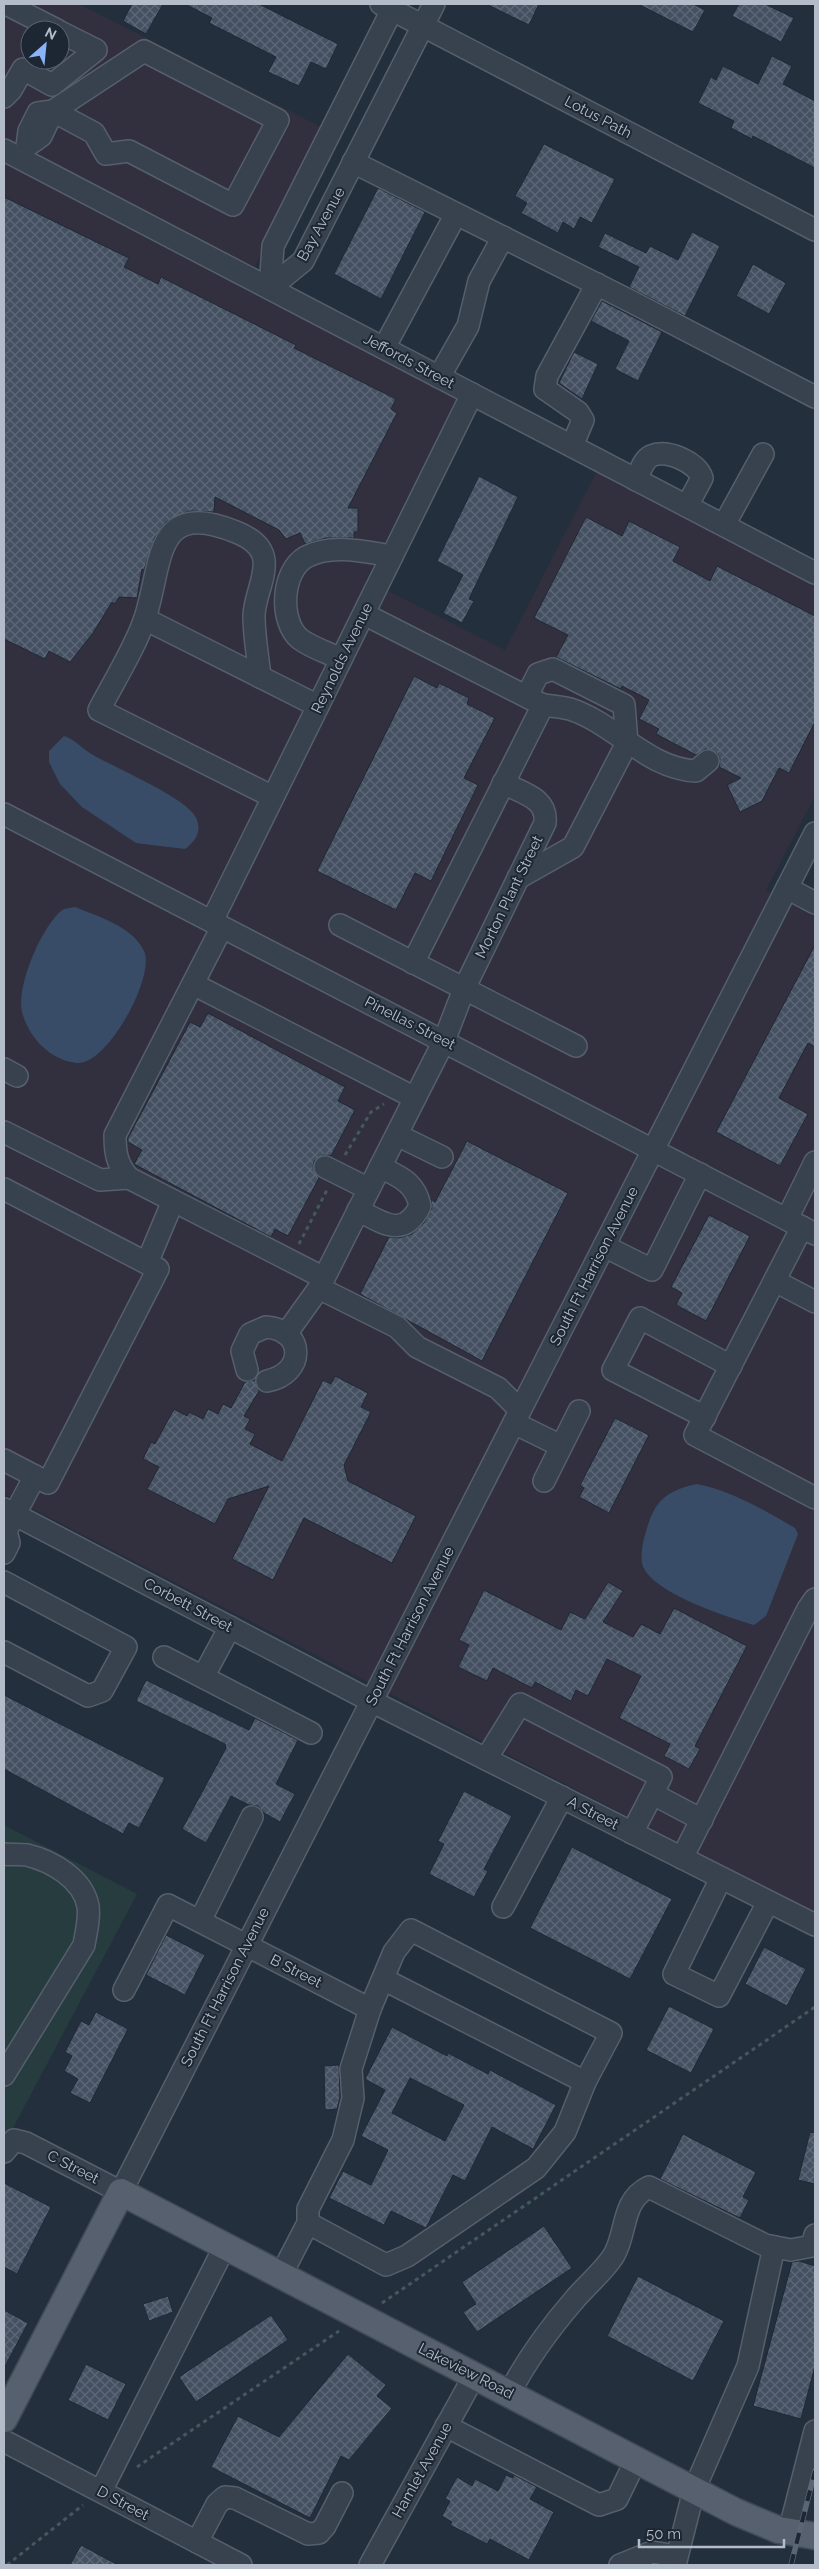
<svg xmlns="http://www.w3.org/2000/svg" width="819" height="2569" font-family="Raleway,sans-serif">
<style>
.medical{fill:#32303f;fill-rule:evenodd}
.grass{fill:#263c3f}
.water{fill:#394c67}
.building{fill:url(#building-cross-hatch);stroke:#1f2835;fill-rule:evenodd}
.lines{fill:none;stroke-linecap:round;stroke-linejoin:round}
.minor-casing{stroke:#565f6c;stroke-width:24}
.major-casing{stroke:#414a57;stroke-width:29}
.path{stroke:#44595c;stroke-width:3;stroke-dasharray:4 4;stroke-linecap:butt}
.minor{stroke:#38414e;stroke-width:21}
.major{stroke:#56606e;stroke-width:26}
.rail-casing{stroke:#5a6575;stroke-width:5.5}
.rail{stroke:#1d2633;stroke-width:4;stroke-dasharray:11;stroke-linecap:butt}
.labels{text-anchor:middle;dominant-baseline:central;stroke-width:4;stroke-linejoin:round;paint-order:stroke}
.street-label{font-size:15px;fill:#b4bcc9;stroke:#1d2633}
</style>
<defs>
<pattern id="building-cross-hatch" width="8" height="8" patternUnits="userSpaceOnUse" patternTransform="scale(1.25)"><rect width="8" height="8" fill="#455162"/><path d="M0 0l8 8M0 8l8-8" fill="none" stroke="#5d6877"/></pattern>
</defs>
<rect width="100%" height="100%" fill="#242f3e"/>
<path class="medical" d="M 4,4 L 79,4 L 323,128 L 244,289 L 458,397 L 366,580 L 505,650 L 598,469 L 815,583 L 815,796 L 766,890 L 815,915 L 815,1913 L 4,1494 ZM 30,30 L 60,30 L 60,60 L 30,60 Z"/>
<polygon class="grass" points="4,1825 137,1894 4,2145"/>
<g class="water">
<path d="M 64,736 C 75,739 82,749 93,755 C 114,767 184,797 195,816 C 203,830 196,841 185,849 L 136,843 L 82,807 L 60,784 L 49,762 L 49,751 Z"/>
<path d="M 75,907 C 99,917 132,926 144,951 C 156,975 107,1066 77,1063 C 50,1060 29,1038 22,1012 C 16,987 41,928 61,911 C 64,908 70,908 75,907 Z"/>
<path d="M 697,1484 C 732,1491 764,1510 795,1528 L 798,1534 L 766,1616 L 754,1625 C 728,1617 648,1592 642,1563 C 640,1551 645,1533 649,1522 C 657,1497 673,1489 697,1484 Z"/>
</g>
<g class="building">
<polygon points="132,4 163,4 146,34 123,21"/>
<polygon points="185,4 259,4 338,44 326,69 311,62 299,86 268,72 276,57 209,23 212,18"/>
<polygon points="486,4 539,4 529,25"/>
<polygon points="638,4 693,4 705,10 693,32"/>
<polygon points="739,4 765,4 794,18 781,42 732,16"/>
<polygon points="772,56 792,66 783,84 815,101 815,168 753,136 752,139 731,128 734,121 698,103 711,77 716,80 723,66 758,84"/>
<polygon points="544,144 615,179 592,223 580,217 574,229 563,222 558,233 521,213 527,203 515,196"/>
<polygon points="378,188 425,212 381,299 334,274"/>
<polygon points="4,197 129,258 124,267 158,284 161,277 296,345 294,348 396,399 391,409 397,413 348,508 358,508 358,532 354,532 354,538 326,538 305,544 300,533 286,539 279,530 215,497 214,512 189,511 166,522 155,537 144,570 142,569 137,598 119,597 115,604 112,602 93,633 70,662 49,651 45,659 4,639"/>
<polygon points="692,232 720,246 685,316 629,287 639,267 598,247 605,233 646,253 650,246 678,260"/>
<polygon points="753,264 786,283 769,314 736,296"/>
<polygon points="602,301 662,332 638,381 615,369 629,341 591,321"/>
<polygon points="574,352 598,364 582,399 559,383"/>
<polygon points="479,476 518,497 469,599 474,601 462,623 443,613 463,575 437,561"/>
<polygon points="586,517 622,536 629,521 680,547 673,561 710,581 717,566 815,616 815,722 789,773 779,768 762,801 740,812 727,785 741,778 719,767 720,759 717,753 706,749 696,755 656,734 659,729 639,719 649,700 622,686 621,689 556,657 568,635 534,618"/>
<polygon points="414,676 437,688 439,683 469,698 467,704 495,718 464,778 478,785 431,881 415,873 396,910 317,871"/>
<polygon points="815,945 815,1047 808,1043 779,1098 808,1114 780,1166 716,1132"/>
<polygon points="208,1013 345,1087 338,1101 355,1110 331,1156 324,1155 314,1161 313,1168 319,1178 288,1236 275,1229 271,1237 134,1164 142,1150 128,1142 128,1138 190,1022 200,1027"/>
<polygon points="467,1141 568,1193 482,1361 360,1294 389,1237 400,1238 412,1234 424,1223 432,1208 431,1199 435,1202"/>
<polygon points="709,1215 750,1236 706,1321 676,1305 682,1293 671,1287"/>
<polygon points="335,1376 368,1393 361,1407 371,1412 344,1465 348,1481 416,1516 392,1563 304,1518 273,1580 232,1559 269,1486 228,1499 215,1524 147,1489 159,1467 143,1459 151,1442 155,1444 174,1409 187,1416 189,1412 203,1419 208,1409 218,1414 223,1404 231,1408 245,1382 255,1380 259,1391 244,1416 250,1419 245,1429 255,1434 250,1444 282,1461 323,1380 331,1384"/>
<polygon points="615,1418 649,1435 609,1513 579,1497 584,1488 580,1485"/>
<polygon points="608,1582 623,1591 603,1622 633,1637 641,1624 660,1634 674,1608 747,1646 695,1746 700,1749 689,1769 664,1756 670,1744 619,1718 641,1676 607,1659 588,1696 576,1690 571,1701 535,1682 532,1688 493,1668 487,1681 458,1667 469,1645 459,1640 484,1590 561,1630 570,1612 585,1619"/>
<polygon points="146,1680 249,1730 255,1718 298,1740 276,1784 295,1794 280,1822 264,1813 258,1806 249,1805 231,1796 206,1843 182,1829 226,1748 225,1744 136,1701"/>
<polygon points="4,1695 165,1778 139,1828 129,1823 123,1834 4,1769"/>
<polygon points="464,1791 512,1816 484,1869 488,1871 474,1897 429,1874 444,1844 438,1841"/>
<polygon points="572,1847 672,1899 630,1979 530,1928"/>
<polygon points="166,1935 205,1955 185,1995 146,1975"/>
<polygon points="764,1947 806,1969 787,2006 745,1984"/>
<polygon points="669,2006 714,2029 691,2073 646,2050"/>
<polygon points="96,2012 128,2029 90,2103 70,2093 78,2079 64,2071 72,2056 65,2052 81,2021 89,2025"/>
<path d="M 392,2027 L 447,2056 L 448,2053 L 488,2074 L 490,2070 L 556,2105 L 533,2149 L 492,2127 L 465,2181 L 453,2175 L 426,2228 L 391,2211 L 384,2225 L 329,2198 L 343,2171 L 371,2185 L 388,2150 L 361,2136 L 385,2090 L 365,2079 ZM 410,2078 L 464,2105 L 445,2141 L 392,2113 Z"/>
<polygon points="339,2065 340,2097 337,2109 325,2110 324,2066"/>
<polygon points="810,2132 815,2133 815,2184 798,2180"/>
<polygon points="683,2134 756,2172 743,2197 749,2200 740,2218 660,2179"/>
<polygon points="4,2183 51,2207 17,2274 4,2267"/>
<polygon points="544,2226 572,2268 477,2332 463,2312 476,2304 462,2282"/>
<polygon points="799,2261 815,2266 815,2366 801,2419 753,2406 792,2262"/>
<polygon points="638,2276 724,2321 693,2381 607,2336"/>
<polygon points="168,2296 173,2312 149,2321 143,2304"/>
<polygon points="4,2310 28,2323 4,2368"/>
<polygon points="271,2315 288,2340 196,2402 179,2377"/>
<polygon points="348,2354 386,2385 377,2396 392,2408 349,2460 341,2456 310,2518 211,2467 238,2416 279,2437"/>
<polygon points="86,2364 126,2384 108,2420 68,2400"/>
<polygon points="506,2475 513,2478 514,2475 537,2487 530,2499 554,2512 529,2560 490,2539 487,2544 450,2525 452,2522 442,2516 450,2501 445,2499 457,2477 472,2486 475,2479 498,2491"/>
<polygon points="81,2545 118,2565 70,2565"/>
</g>
<g class="lines">
<defs>
<g id="minor">
<polyline points="6,4 57,30"/>
<polyline points="381,4 815,230"/>
<polyline points="4,97 11,90 23,69 52,85 96,50 60,32"/>
<polyline points="53,111 94,133 106,154 129,151 233,205 278,120 144,51 53,111 38,113 29,131 27,146 41,136 53,111"/>
<polyline points="4,150 815,573"/>
<polyline points="353,162 630,301 815,397"/>
<polyline points="270,288 303,261 434,4"/>
<polyline points="270,288 273,246 395,4"/>
<polyline points="384,348 456,214"/>
<polyline points="439,377 468,326 479,281 503,237"/>
<polyline points="572,446 583,420 578,412 545,389 547,376 597,284"/>
<path d="M 636,480 C 640,472 643,460 651,456 C 667,449 697,462 702,478 L 687,506"/>
<polyline points="724,525 763,454"/>
<polyline points="364,614 543,705 413,963"/>
<polyline points="145,619 318,706"/>
<path d="M 341,659 C 329,653 312,648 300,639 C 279,622 281,571 306,557 C 332,543 366,552 392,556"/>
<path d="M 260,677 C 258,657 254,636 254,616 C 254,598 266,579 264,560 C 262,545 249,537 236,532 C 153,498 163,563 145,618 C 136,646 113,683 99,710 L 273,797"/>
<path d="M 543,705 C 552,706 562,707 570,709 C 614,723 648,769 696,771 L 708,761"/>
<polyline points="4,814 815,1234"/>
<polyline points="518,878 573,847 627,743 624,705 553,669 538,674 527,696"/>
<polyline points="787,888 815,903"/>
<polyline points="212,921 472,394"/>
<polyline points="340,925 576,1046"/>
<path d="M 222,927 L 115,1135 C 115,1153 117,1165 129,1178 L 324,1278"/>
<polyline points="193,984 415,1098"/>
<polyline points="4,1069 17,1076"/>
<polyline points="4,1132 100,1180 129,1178"/>
<polyline points="397,1135 442,1157"/>
<polyline points="325,1167 369,1189"/>
<polyline points="4,1189 158,1269 48,1483 4,1460"/>
<path d="M 358,1210 C 383,1223 404,1239 420,1206 C 415,1182 400,1177 380,1167"/>
<polyline points="787,1219 815,1162"/>
<polyline points="802,1227 695,1435 815,1498"/>
<polyline points="604,1246 652,1270 700,1174"/>
<polyline points="147,1263 173,1201"/>
<polyline points="775,1281 815,1302"/>
<polyline points="319,1288 397,1327 417,1347 498,1388 520,1410"/>
<path d="M 286,1334 L 319,1288 L 415,1098 L 444,1041 L 464,989 L 545,823 C 548,798 522,793 503,783"/>
<path d="M 247,1370 L 242,1351 L 250,1334 L 266,1327 C 306,1330 305,1374 267,1381"/>
<polyline points="705,1417 613,1370 640,1318 731,1366"/>
<polyline points="514,1423 561,1446"/>
<polyline points="544,1481 579,1411"/>
<polyline points="4,1509 371,1701 815,1925"/>
<polyline points="6,1531 35,1476"/>
<polyline points="4,1532 6,1531 9,1543 4,1553"/>
<polyline points="4,1582 126,1647 102,1691 88,1696 4,1652"/>
<polyline points="164,1657 311,1733"/>
<polyline points="203,1677 230,1627"/>
<polyline points="486,1759 520,1704 661,1777 632,1833"/>
<polyline points="653,1794 702,1820"/>
<path d="M 4,1854 C 11,1855 20,1854 27,1855 C 52,1861 83,1879 88,1906 C 90,1919 86,1932 84,1945 L 4,2075"/>
<polyline points="682,1858 808,1609 815,1599"/>
<polyline points="721,1878 674,1974 719,1996 768,1902"/>
<polyline points="503,1907 562,1797"/>
<polyline points="200,1921 252,1817"/>
<polyline points="124,1990 168,1905 370,2009 351,2069 353,2098 343,2140 308,2209 308,2223 281,2275"/>
<polyline points="370,2009 394,1952 411,1930 611,2033 585,2082 383,1979"/>
<polyline points="4,2152 14,2140 26,2143 121,2192 815,833"/>
<polyline points="308,2223 386,2265 407,2256 536,2168 565,2132 585,2082"/>
<path d="M 509,2394 C 527,2359 549,2329 575,2299 C 585,2287 609,2266 615,2253 C 627,2230 622,2200 649,2187 L 765,2245 L 791,2250 L 812,2246 L 815,2235"/>
<polyline points="446,2426 599,2505 617,2499 636,2460"/>
<polyline points="4,2441 241,2565"/>
<polyline points="101,2491 225,2246"/>
<polyline points="789,2532 815,2431"/>
<polyline points="197,2542 217,2504 225,2497 235,2498 308,2534 319,2533 325,2526 342,2493"/>
<polyline points="370,2565 474,2376"/>
<polyline points="620,2565 652,2552 676,2556"/>
<polyline points="675,2565 694,2490 748,2366 774,2247"/>
</g>
<polyline id="major" points="4,2419 121,2192 736,2512 779,2530 815,2536"/>
</defs>
<use href="#minor" class="minor-casing"/>
<use href="#major" class="major-casing"/>
<g class="path">
<polyline points="345,1155 371,1112 384,1104"/>
<polyline points="299,1244 327,1190"/>
<polyline points="382,2303 815,2007"/>
<polyline points="137,2467 339,2331"/>
<polyline points="7,2565 83,2505"/>
</g>
<use href="#minor" class="minor"/>
<use href="#major" class="major"/>
<defs>
<polyline id="rail" points="791,2565 815,2471"/>
</defs>
<use href="#rail" class="rail-casing"/>
<use href="#rail" class="rail"/>
</g>
<g class="labels">
<g class="street-label">
<text transform="translate(598 117) rotate(28)">Lotus Path</text>
<text transform="translate(321 224) rotate(-61)">Bay Avenue</text>
<text transform="translate(409 361) rotate(28)">Jeffords Street</text>
<text transform="translate(342 658) rotate(-64)">Reynolds Avenue</text>
<text transform="translate(509 897) rotate(-64)">Morton Plant Street</text>
<text transform="translate(410 1023) rotate(27)">Pinellas Street</text>
<text transform="translate(594 1266) rotate(-63)">South Ft Harrison Avenue</text>
<text transform="translate(188 1605) rotate(28)">Corbett Street</text>
<text transform="translate(410 1626) rotate(-63)">South Ft Harrison Avenue</text>
<text transform="translate(593 1813) rotate(27)">A Street</text>
<text transform="translate(296 1971) rotate(27)">B Street</text>
<text transform="translate(225 1987) rotate(-63)">South Ft Harrison Avenue</text>
<text transform="translate(73 2167) rotate(27)">C Street</text>
<text transform="translate(466 2371) rotate(27)">Lakeview Road</text>
<text transform="translate(422 2470) rotate(-61)">Hamlet Avenue</text>
<text transform="translate(123 2503) rotate(28)">D Street</text>
</g>
</g>
<rect width="819" height="2569" fill="none" stroke="#b4bcc9" stroke-width="10"/>
<g transform="translate(45 45) rotate(27)"><circle r="24" fill="#1d2633" stroke="#59626f"/>
<path d="M0-4L9 19L0 12L-9 19Z" fill="#8ab4f8"/>
<text y="-8" font-size="14" font-weight="bold" text-anchor="middle" fill="#b4bcc9">N</text>
</g>
<path d="M639 2539v8h145v-8" fill="none" stroke="#b4bcc9" stroke-width="2.5"/>
<text x="646" y="2539" font-size="15" fill="#b4bcc9" stroke="#1d2633" stroke-width="4" paint-order="stroke">50 m</text>
</svg>
